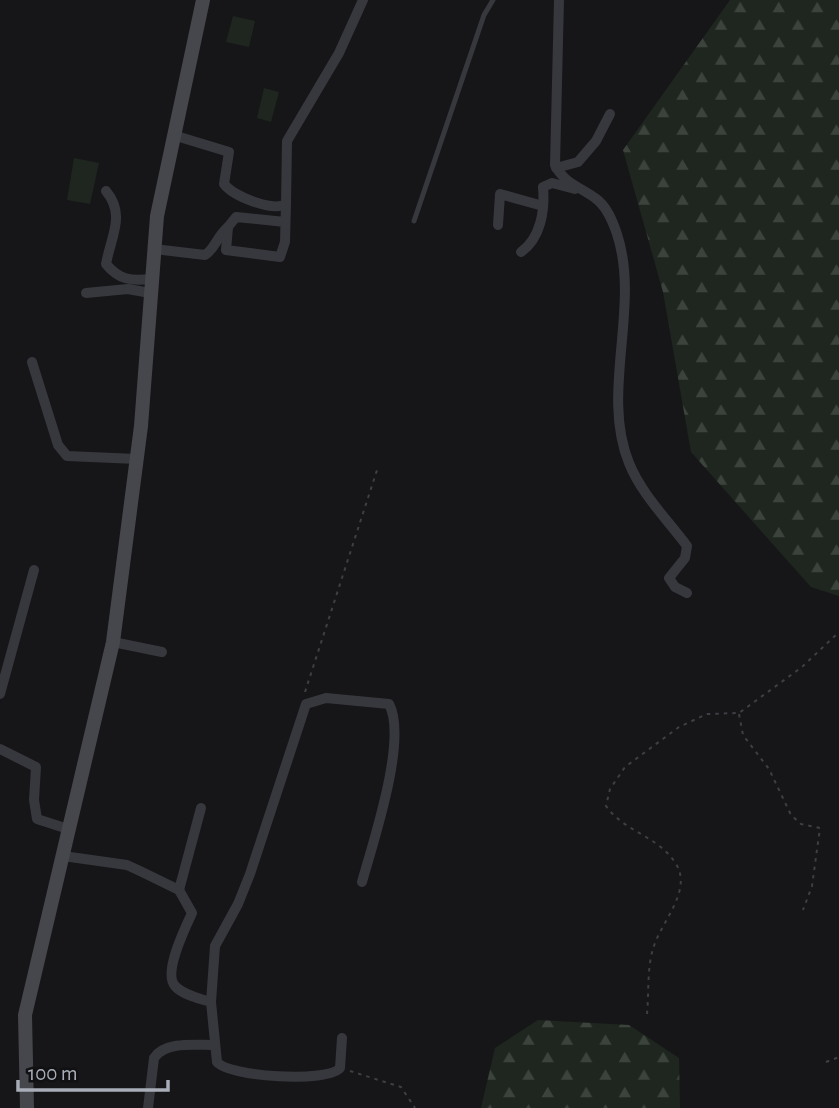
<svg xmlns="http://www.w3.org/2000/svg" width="839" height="1108" font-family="'Alegreya Sans',sans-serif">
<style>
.grass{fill:#1e261f}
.forest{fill:url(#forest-firs)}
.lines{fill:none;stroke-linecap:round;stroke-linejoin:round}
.path{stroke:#3d3f44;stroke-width:2;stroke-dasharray:3.5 5;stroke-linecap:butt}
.lane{stroke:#37383d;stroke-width:5}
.street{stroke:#37383d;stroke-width:10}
.secondary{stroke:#45474d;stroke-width:14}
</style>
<defs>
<pattern id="forest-firs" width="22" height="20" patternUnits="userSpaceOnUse" patternTransform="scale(1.75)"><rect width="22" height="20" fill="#1e261f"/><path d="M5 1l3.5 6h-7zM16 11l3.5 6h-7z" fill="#3c433d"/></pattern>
</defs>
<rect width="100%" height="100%" fill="#161618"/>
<g class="grass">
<polygon points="233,16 255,21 249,47 226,42"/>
<polygon points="264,88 279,92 271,122 257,118"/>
<polygon points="74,158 99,163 90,204 67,200"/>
</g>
<g class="forest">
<polygon points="730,0 839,0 839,596 811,587 691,452 663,292 623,150"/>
<polygon points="538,1020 629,1025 679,1058 680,1108 481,1108 495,1048"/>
</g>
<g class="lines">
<g class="path">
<polyline points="305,692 378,467"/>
<polyline points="739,714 743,735 769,769 791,815 801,824 820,828 812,886 803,910"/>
<path d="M 647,1014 C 649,993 647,968 653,949 C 660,923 693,891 676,864 C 659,836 624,832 606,806 L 610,789 L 625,767 L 679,727 L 707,714 L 739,713 L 802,667 L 839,632"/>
<polyline points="826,1062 839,1057"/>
<polyline points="350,1071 401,1087 415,1108"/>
</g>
<polyline class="lane" points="414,221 484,15 493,0"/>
<g class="street">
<path d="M 559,0 L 555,165 C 564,183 580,187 595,198 C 607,206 613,222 617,234 C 641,307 600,392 629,463 C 642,495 667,519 687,546 L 685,558 L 669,578 L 675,587 L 687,593"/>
<path d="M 173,135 L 229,152 L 224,184 C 233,196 272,212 286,204 L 287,141 L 339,53 L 363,0"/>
<polyline points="556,168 578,162 596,141 610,114"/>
<path d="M 106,191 C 126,215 111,236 106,264 C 119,280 131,281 151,279"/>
<polyline points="285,222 236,217 228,227 226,250 280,257 285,242 286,204"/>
<polyline points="498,225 500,194 543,206"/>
<path d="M 154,249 L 205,255 C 215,249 217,236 228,227"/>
<path d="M 521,252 C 541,238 545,210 543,187 L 552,183 L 575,189"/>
<polyline points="86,293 128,289 150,293"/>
<polyline points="32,362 58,445 67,456 137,459"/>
<polyline points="113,642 162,652"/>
<polyline points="0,694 34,570"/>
<polyline points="0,749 36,767 34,800 37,819 68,829"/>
<path d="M 63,856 L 127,865 L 140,871 L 179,890 L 192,913 C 185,928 163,973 175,986 C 183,995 200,999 211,1002 L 217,1062 C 229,1077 328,1083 340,1068 L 342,1038"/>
<polyline points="179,890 201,808"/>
<path d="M 211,1002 L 215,946 L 238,904 L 250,874 L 306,704 L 326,698 L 389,704 C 408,739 373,842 362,882"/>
<path d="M 148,1108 L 154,1058 C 165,1041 196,1045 214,1045"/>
</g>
<polyline class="secondary" points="27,1108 25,1015 113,642 141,426 157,216 203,0"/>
</g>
<path d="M18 1080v10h150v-10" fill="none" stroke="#a8adb8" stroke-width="3.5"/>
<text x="28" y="1080" font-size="21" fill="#a8adb8" stroke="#111113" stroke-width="5" paint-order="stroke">100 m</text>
</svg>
